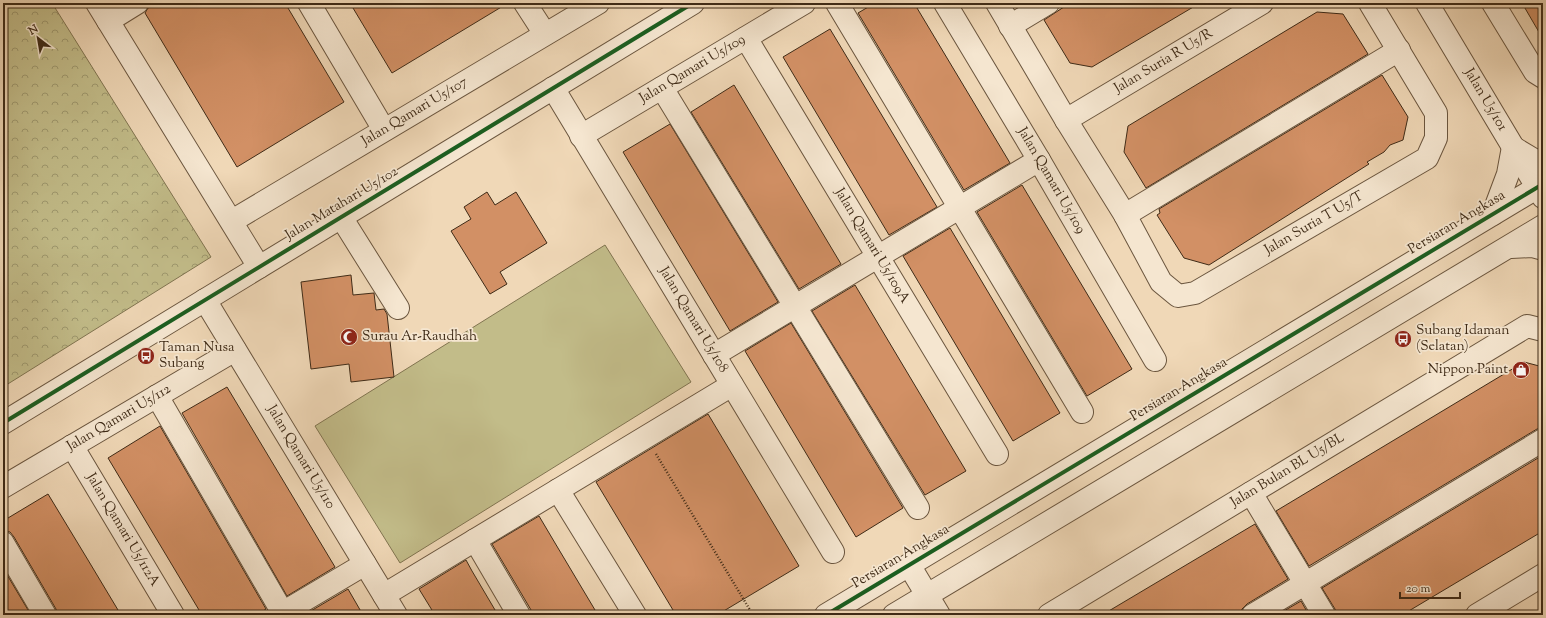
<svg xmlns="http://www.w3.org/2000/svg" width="1546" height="618" font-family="'Sorts Mill Goudy',serif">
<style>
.green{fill:#c2bc89;stroke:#807450}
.forest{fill:url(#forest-crowns);stroke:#807450}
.building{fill:#d29065;stroke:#3f2b17}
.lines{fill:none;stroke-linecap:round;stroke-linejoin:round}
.minor-casing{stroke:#6b563f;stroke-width:24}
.path{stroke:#3f2b17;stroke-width:2.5;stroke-dasharray:1 2;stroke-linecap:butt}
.minor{stroke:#f5e6d0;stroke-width:22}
.cycleway-casing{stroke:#f5e6d0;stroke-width:6}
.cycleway{stroke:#1b5e20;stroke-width:4}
.labels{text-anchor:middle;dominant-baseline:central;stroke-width:3.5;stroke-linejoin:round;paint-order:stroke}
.street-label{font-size:14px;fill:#3f2b17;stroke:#f5e6d0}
.poi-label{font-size:14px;fill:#3f2b17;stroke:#f5e6d0;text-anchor:start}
</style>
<defs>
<pattern id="forest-crowns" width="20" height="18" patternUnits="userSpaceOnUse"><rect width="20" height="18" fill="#c2bc89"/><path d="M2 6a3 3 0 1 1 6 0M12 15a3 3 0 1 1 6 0" fill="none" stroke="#9f996f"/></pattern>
</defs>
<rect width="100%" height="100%" fill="#f0d8b7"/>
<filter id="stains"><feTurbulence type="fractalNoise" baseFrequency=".005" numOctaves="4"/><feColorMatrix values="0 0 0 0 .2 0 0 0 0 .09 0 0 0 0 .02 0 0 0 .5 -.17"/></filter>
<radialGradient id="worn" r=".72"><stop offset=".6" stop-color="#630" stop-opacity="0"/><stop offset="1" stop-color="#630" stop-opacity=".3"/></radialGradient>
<polygon class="green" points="605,245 691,382 400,563 315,426"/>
<polygon class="forest" points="3,3 52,3 211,257 3,387"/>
<g class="building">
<polygon points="156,3 285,3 344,102 237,167 145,13 148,8"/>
<polygon points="350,3 508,3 392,73"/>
<polygon points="875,3 914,3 1010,163 964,190 858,13"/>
<polygon points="1070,3 1200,3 1092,67 1070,63 1044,20"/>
<polygon points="1522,3 1543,3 1543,39"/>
<polygon points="1317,12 1343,14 1368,54 1146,188 1124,152 1128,126"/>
<polygon points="830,29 937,207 889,235 783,57"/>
<polygon points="1382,75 1408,117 1403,140 1390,145 1384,152 1367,162 1369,164 1209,265 1184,258 1157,215 1160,213 1159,209"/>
<polygon points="734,85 841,264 799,289 691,112"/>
<polygon points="670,124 778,302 730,331 623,152"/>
<polygon points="1022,185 1132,369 1087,396 977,212"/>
<polygon points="487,192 495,205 516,192 547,243 500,272 507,284 490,294 451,231 471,219 464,207"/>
<polygon points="950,228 1060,413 1013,441 903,256"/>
<polygon points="351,275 353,295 374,293 376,310 384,309 387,314 394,377 351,382 349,364 311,369 301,282"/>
<polygon points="855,285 966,471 925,495 812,311"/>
<polygon points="791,323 903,508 856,537 745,351"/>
<polygon points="1524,362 1543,367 1543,428 1537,429 1309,566 1276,511"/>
<polygon points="227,387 335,567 287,596 182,413"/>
<polygon points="708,414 799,566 717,615 676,615 596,482"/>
<polygon points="160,426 266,609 256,615 202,615 108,458"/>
<polygon points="1543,455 1543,531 1402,615 1336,615 1335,609 1322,588"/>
<polygon points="48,494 88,560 121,615 57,615 56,609 14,537 10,532 3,531 3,521"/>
<polygon points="539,516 555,543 598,615 534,615 492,544"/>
<polygon points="1255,524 1288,579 1247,604 1242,609 1241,615 1102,615"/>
<polygon points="466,560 472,571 498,615 435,615 419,589"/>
<polygon points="3,568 31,615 3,615"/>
<polygon points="348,589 363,615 304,615"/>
<polygon points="1301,601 1309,615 1277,615"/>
</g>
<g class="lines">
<defs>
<g id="minor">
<polyline points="97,3 259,267"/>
<polyline points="309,3 384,130"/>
<polyline points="525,3 545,34"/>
<polyline points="837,3 1082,412"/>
<path id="s1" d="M 945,3 L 1039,160 L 1155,360"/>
<path id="s2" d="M 997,3 L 1066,120 L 1125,215 L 1161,282 L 1178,296 L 1195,293 L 1427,158 L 1436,138 L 1436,113 L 1370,3"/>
<path id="s3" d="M 1427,3 L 1543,197"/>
<polyline points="1493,3 1535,72 1543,77"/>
<polyline points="108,21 137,3"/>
<polyline points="1010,26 1048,3"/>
<path id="s4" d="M 746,38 L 997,454"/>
<path id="s5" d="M 553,88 L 833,552"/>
<polyline points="662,88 918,508"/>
<path id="s6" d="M 1066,120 L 1262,3"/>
<path id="s7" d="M 581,136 L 804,3"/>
<polyline points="1514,148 1534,160 1543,163"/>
<polyline points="1493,214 1508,174 1513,147"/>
<polyline points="1125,215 1399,50"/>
<polyline points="341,217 398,308"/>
<path id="s8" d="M 232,221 L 598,3"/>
<polyline points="1511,247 1532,246 1543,249"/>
<path id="s9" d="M 205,300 L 396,615"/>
<polyline points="714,355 1039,160"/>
<polyline points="157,396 284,615"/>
<polyline points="3,423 693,3"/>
<path id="s10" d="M 72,446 L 173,615"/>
<path id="s11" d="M 3,487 L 235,350"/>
<polyline points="558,490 635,615"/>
<polyline points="1251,493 1324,615"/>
<polyline points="475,540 519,615"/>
<polyline points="3,543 45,615"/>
<polyline points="909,565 939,615"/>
<polyline points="384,595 732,385"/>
<polyline points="279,615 365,564"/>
<polyline points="826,615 1543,184"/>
<polyline points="894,615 1543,226"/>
<path id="s12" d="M 1049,615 L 1527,326 L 1543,330"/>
<polyline points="1253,615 1543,440"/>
<polyline points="1477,615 1543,575"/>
</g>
</defs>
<use href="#minor" class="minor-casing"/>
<polyline class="path" points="656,454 750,610"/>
<use href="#minor" class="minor"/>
<defs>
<g id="cycleway">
<polyline points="3,423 693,3"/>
<polyline points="826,615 1543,184"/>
</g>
</defs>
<use href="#cycleway" class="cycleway-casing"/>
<use href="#cycleway" class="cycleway"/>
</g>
<defs>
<symbol id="mosque-disc" viewBox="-11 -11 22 22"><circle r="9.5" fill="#8f2418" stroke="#f5e6d0"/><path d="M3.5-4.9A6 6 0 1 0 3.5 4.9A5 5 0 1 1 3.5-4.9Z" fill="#fff"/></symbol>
<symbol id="bus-disc" viewBox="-11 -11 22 22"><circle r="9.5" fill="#8f2418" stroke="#f5e6d0"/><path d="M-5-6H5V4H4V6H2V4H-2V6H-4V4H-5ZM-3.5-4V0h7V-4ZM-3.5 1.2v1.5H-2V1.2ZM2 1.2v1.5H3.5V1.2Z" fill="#fff"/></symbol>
<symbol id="shop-disc" viewBox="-11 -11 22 22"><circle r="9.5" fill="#8f2418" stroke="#f5e6d0"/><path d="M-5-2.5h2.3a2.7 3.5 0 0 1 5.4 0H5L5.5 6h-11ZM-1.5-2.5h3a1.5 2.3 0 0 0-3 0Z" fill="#fff"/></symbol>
</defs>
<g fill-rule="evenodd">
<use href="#mosque-disc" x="339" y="327" width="20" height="20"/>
<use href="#bus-disc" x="1393" y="329" width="20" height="20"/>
<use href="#bus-disc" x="136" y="346" width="20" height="20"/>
<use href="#shop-disc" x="1511" y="360" width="20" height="20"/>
</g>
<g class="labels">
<g class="street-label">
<text stroke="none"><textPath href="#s6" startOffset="114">Jalan Suria R U5/R</textPath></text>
<text stroke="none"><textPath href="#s7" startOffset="130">Jalan Qamari U5/109</textPath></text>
<text stroke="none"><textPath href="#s3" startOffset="113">Jalan U5/101</textPath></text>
<text stroke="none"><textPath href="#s8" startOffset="213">Jalan Qamari U5/107</textPath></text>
<text stroke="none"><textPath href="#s1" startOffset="207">Jalan Qamari U5/109</textPath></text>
<text transform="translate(342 204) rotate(-31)">Jalan Matahari U5/102</text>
<text stroke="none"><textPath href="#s2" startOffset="501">Jalan Suria T U5/T</textPath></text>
<text transform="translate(1457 223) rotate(-31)">Persiaran Angkasa</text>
<text stroke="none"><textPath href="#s4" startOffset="243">Jalan Qamari U5/109A</textPath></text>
<text stroke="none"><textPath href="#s5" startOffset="271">Jalan Qamari U5/108</textPath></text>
<text transform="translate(1179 390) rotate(-31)">Persiaran Angkasa</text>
<text stroke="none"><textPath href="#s11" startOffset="135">Jalan Qamari U5/112</textPath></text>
<text stroke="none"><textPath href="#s9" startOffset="184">Jalan Qamari U5/110</textPath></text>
<text stroke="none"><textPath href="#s12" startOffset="279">Jalan Bulan BL U5/BL</textPath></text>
<text stroke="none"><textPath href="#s10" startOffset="98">Jalan Qamari U5/112A</textPath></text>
<text transform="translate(901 557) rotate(-31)">Persiaran Angkasa</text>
</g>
<g class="poi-label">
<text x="1416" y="331">Subang Idaman<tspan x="1416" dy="16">(Selatan)</tspan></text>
<text x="362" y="337">Surau Ar-Raudhah</text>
<text x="159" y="348">Taman Nusa<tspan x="159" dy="16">Subang</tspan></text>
<text x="1508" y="370" text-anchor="end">Nippon Paint</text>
</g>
</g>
<rect width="1546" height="618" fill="none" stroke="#f0d8b7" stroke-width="16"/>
<rect x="4" y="4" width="1538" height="610" fill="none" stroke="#3f2b17" stroke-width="2"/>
<rect x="8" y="8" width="1530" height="602" fill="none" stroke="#3f2b17"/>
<g transform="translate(38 38) rotate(329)" stroke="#f5e6d0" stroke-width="3" paint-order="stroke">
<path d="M0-3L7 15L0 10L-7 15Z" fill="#3f2b17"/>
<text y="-6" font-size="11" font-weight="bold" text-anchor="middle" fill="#3f2b17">N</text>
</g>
<path d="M1400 592v6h60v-6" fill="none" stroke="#3f2b17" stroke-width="2"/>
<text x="1406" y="592" font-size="12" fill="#3f2b17" stroke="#f5e6d0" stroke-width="3" paint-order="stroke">20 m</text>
<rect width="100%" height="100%" filter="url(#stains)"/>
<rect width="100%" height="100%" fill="url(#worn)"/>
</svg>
